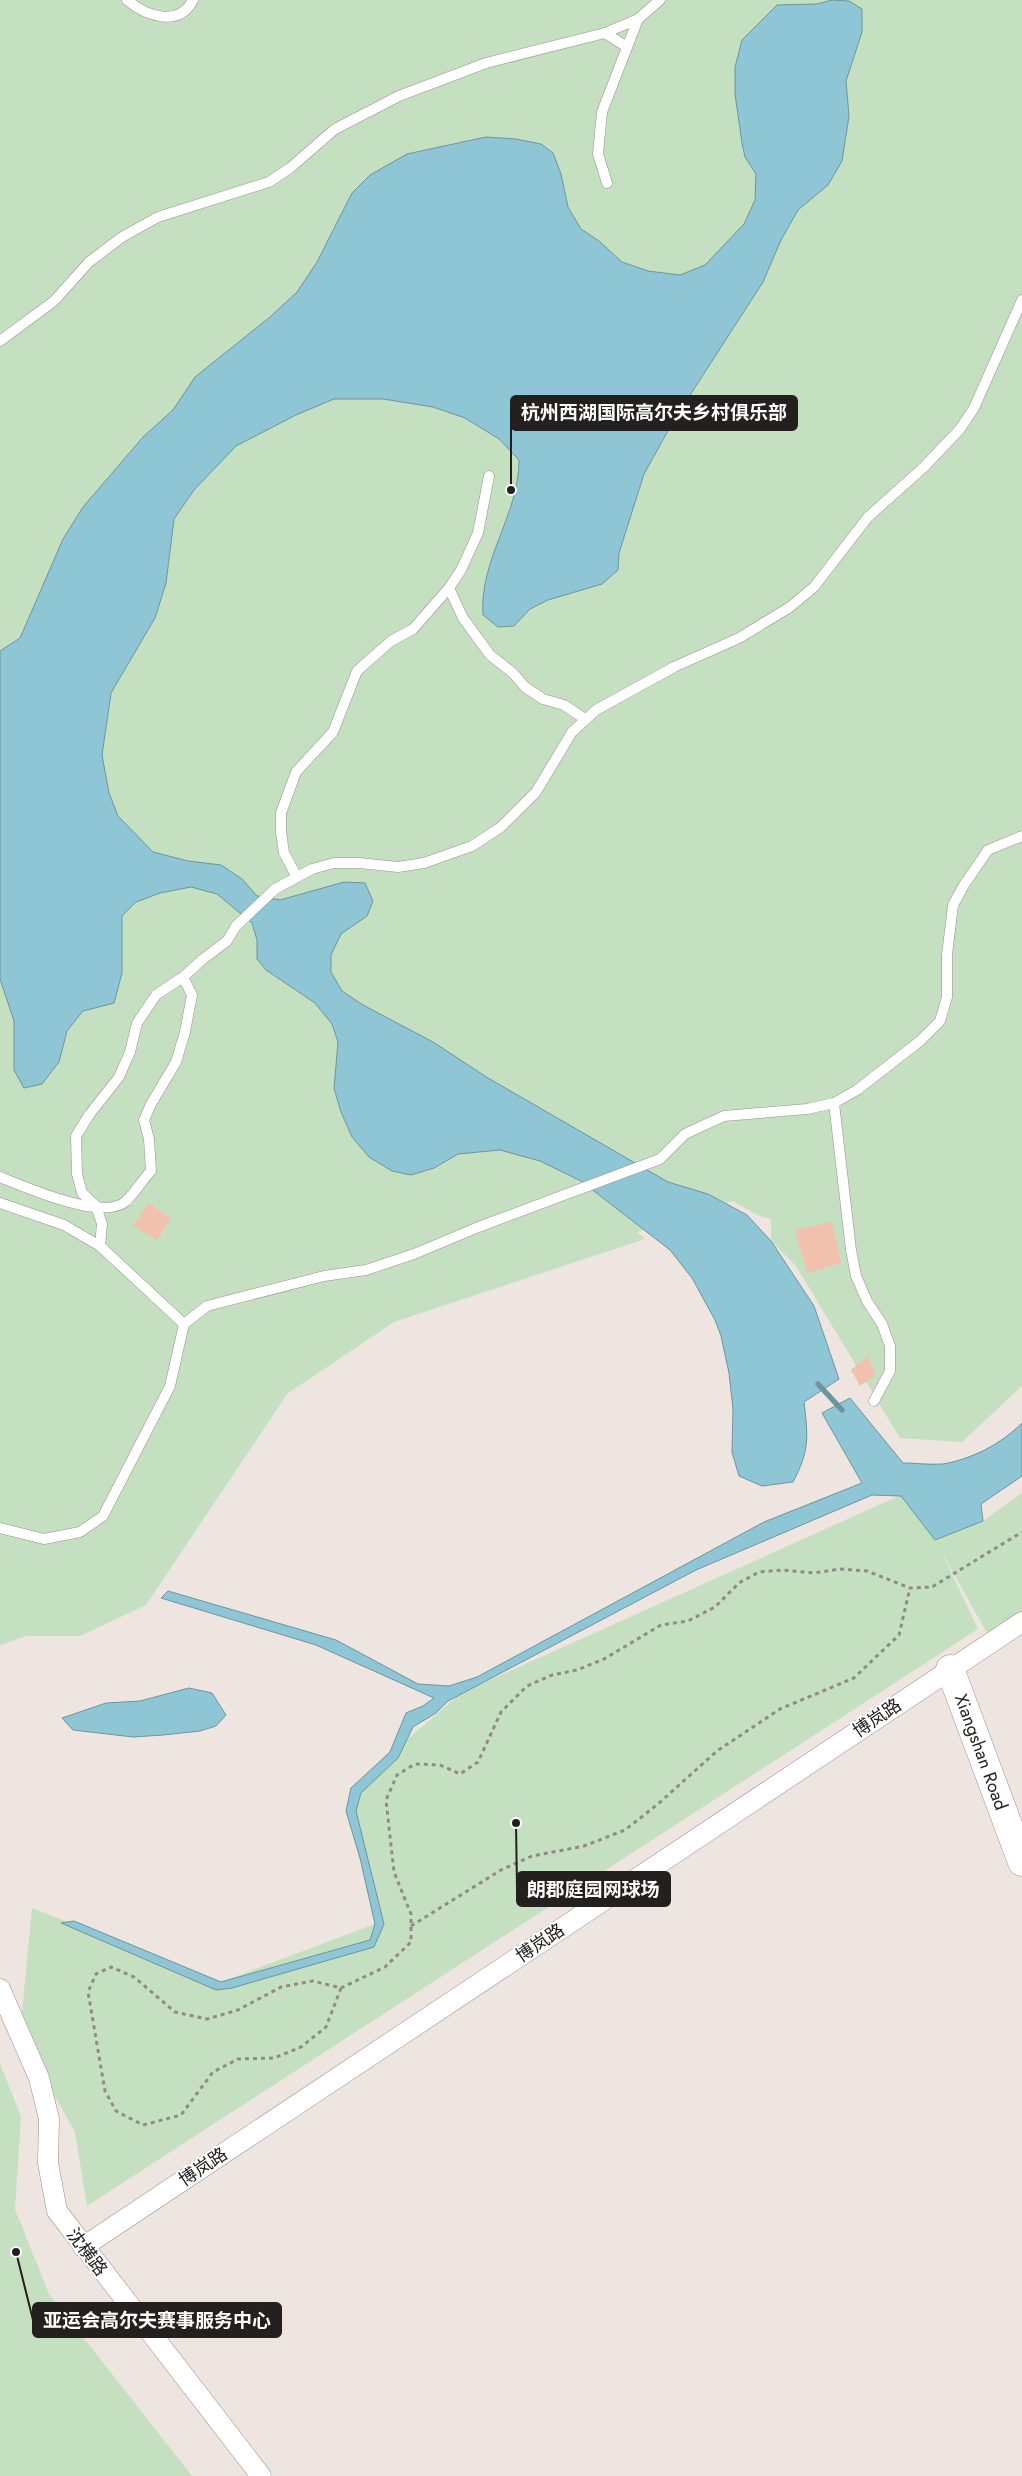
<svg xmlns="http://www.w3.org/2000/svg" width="1022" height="2476" font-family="Jost,'Noto Sans SC',sans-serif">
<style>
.green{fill:#c5e0c0}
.water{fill:#8ec6d5;stroke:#6e949e}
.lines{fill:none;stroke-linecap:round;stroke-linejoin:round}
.stream{stroke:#6e949e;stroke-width:5.5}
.building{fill:#f1c1ad}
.lane-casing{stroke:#99908d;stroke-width:11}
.street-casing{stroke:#99908d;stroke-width:21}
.secondary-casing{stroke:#99908d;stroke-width:29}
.path{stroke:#918a88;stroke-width:3;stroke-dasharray:4 4;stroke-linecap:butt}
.lane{stroke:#fff;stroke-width:10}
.street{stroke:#fff;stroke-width:20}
.secondary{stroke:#fff;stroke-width:28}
.labels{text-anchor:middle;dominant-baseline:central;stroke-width:4;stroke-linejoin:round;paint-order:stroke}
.street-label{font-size:18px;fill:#24201f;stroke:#fff}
.leader{fill:none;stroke:#24201f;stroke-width:2}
.callout-dot{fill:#24201f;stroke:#fff;stroke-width:2}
.callout{fill:#24201f;stroke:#24201f;stroke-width:2}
.callout-label{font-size:19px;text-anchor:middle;font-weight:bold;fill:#fff}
</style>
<rect width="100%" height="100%" fill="#eee4e0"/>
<g class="green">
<polygon points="0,0 1022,0 1022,1386 962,1442 900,1438 796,1266 771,1241 771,1219 757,1215 733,1201 637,1232 645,1239 394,1322 287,1394 146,1605 80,1636 27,1636 0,1645"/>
<polygon points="1022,1493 1022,1622 992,1642 941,1551 978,1629 87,2206 75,2132 20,2034 32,1908 221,1982 375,1924 360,1858 351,1788 461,1693 901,1495 983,1521"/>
<polygon points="0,2064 21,2116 15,2209 49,2294 192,2476 0,2476"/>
</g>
<g class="water">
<path d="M 832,0 L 849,1 L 862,9 L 862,32 L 846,81 L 849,116 L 842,161 L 828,185 L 798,210 L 781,240 L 763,282 L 674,420 L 644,474 L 619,553 L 618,570 L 602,584 L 548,600 L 530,609 L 514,626 L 498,627 L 483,615 C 479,560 519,515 519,460 L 499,439 L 465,418 L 433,407 L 383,399 L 334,399 L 296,415 L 236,446 L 194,490 L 174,519 L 166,583 L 155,618 L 111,693 L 102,755 L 109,793 L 118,816 L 153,852 L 188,861 L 221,865 L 242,879 L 257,896 L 280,900 L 344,882 L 365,883 L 373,901 L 367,916 L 341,934 L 331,955 L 331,972 L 342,991 L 363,1005 L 433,1042 L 488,1078 L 668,1182 L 708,1194 L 747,1215 L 771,1241 L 814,1306 L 839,1379 L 804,1402 C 808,1436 810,1450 793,1482 L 762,1486 L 739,1476 L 732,1452 L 733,1409 L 729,1373 L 721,1336 L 715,1320 L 692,1278 L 670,1250 L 581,1181 L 540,1161 L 500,1150 L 458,1154 L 434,1168 L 411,1175 L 392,1171 L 369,1157 L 352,1137 L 341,1112 L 334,1088 L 338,1042 L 332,1024 L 315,1003 L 266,970 L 257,959 L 257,940 L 252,923 L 217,894 L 191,887 L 160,893 L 136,902 L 122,916 L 122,973 L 114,1003 L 83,1011 L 67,1031 L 59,1062 L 42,1084 L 24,1088 L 14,1070 L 14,1021 L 0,979 L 0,651 L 20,638 L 63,539 L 83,507 L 144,436 L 173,410 L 195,377 L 270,317 L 297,292 L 317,262 L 352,193 L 370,175 L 407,154 L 486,137 L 516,139 L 541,144 L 553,153 L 561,174 L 568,207 L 581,229 L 599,241 L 622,262 L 648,271 L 680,275 L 705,265 L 744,224 L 755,200 L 756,174 L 745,157 L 742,143 L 735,94 L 735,67 L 742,40 L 777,5 L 817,4 Z"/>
<path d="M 850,1398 L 903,1463 C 916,1463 930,1465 943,1464 C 972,1459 1001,1444 1022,1423 L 1022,1476 L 981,1504 L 983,1521 L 935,1540 L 901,1496 L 872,1495 L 696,1570 L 448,1701 L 436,1713 L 413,1727 L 398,1758 L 361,1793 L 356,1811 L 384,1924 L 374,1947 L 232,1988 L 216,1990 L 61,1923 L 74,1921 L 221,1982 L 370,1940 L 375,1924 L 360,1858 L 346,1811 L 351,1788 L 390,1752 L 406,1713 L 423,1706 L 434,1698 L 316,1645 L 161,1598 L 168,1591 L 336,1640 L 418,1684 L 449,1686 L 477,1677 L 764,1522 L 862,1483 L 822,1413 Z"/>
<polygon points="189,1688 212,1693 226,1715 216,1726 200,1731 163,1735 133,1737 73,1730 62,1718 106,1703 140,1701"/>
</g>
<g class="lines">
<polyline class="stream" points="818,1384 842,1410"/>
</g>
<g class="building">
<polygon points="148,1203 171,1218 157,1240 133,1226"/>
<polygon points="832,1222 841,1263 807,1273 795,1230"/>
<polygon points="868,1356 876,1375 860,1386 851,1370"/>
</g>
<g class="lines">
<defs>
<g id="lane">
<path d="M 127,0 C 146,16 179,28 193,0"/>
<polyline points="605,33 627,47"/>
<polyline points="607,183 598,154 602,112 638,19"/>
<polyline points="0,341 54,301 89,262 122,237 158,217 269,182 290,168 335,129 399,96 486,63 605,33 638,19 660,0"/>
<polyline points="449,588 463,618 490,655 513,673 525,687 543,699 564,705 585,719"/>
<polyline points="297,877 284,853 281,832 281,813 296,772 333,732 357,671 391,641 413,629 449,588 461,570 478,533 489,476"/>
<polyline points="834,1103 851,1250 856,1276 867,1301 882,1324 890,1346 890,1371 874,1401"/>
<path d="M 0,1177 C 25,1187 104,1222 126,1201 C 135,1193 142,1180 151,1171 L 149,1139 L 144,1120 L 151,1104 L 176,1062 L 185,1032 L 192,995 L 183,977"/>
<polyline points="0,1203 64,1225 100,1246 184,1324"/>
<polyline points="100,1246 102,1224 96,1206 82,1193 77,1174 76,1136 89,1115 119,1077 130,1052 137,1023 156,995 183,977 203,959 227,941 236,926 275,889 312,869 334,863 359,863 398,867 424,863 472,846 501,827 536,792 572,732 596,710 674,667 739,638 790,607 814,587 868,517 924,467 960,429 974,408 1022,300"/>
<polyline points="0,1528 44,1539 80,1532 103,1516 170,1386 184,1324 207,1306 324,1276 366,1270 414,1254 476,1228 660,1159 685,1134 724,1116 807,1109 834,1103 857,1090 920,1041 940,1021 947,997 947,955 953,905 964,885 988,850 1022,836"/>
</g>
<g id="street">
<polyline points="0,1989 39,2078 49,2119 48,2163 57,2211 261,2476"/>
<polyline points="83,2247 1022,1622"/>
</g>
<polyline id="secondary" points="950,1669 1022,1862"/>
</defs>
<use href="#lane" class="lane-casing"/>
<use href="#street" class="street-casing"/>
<use href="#secondary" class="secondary-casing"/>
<g class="path">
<polyline points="411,1926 501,1870 532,1856 584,1846 625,1830 658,1804 717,1751 780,1709 854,1678 899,1635 910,1588"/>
<polyline points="341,1988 326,2027 301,2047 274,2058 238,2059 213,2072 181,2115 143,2125 116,2111 105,2091 88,1992 96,1974 111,1967 134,1977 175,2012 207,2019 238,2010 281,1987 313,1981 341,1988 385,1967 411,1942 411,1914 394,1872 386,1800 397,1775 415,1764 440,1765 460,1774 478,1762 501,1712 527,1686 552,1675 577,1670 604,1659 661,1625 688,1621 715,1607 739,1583 759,1572 783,1570 814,1573 840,1569 867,1571 910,1588 932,1587 1022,1532"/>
</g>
<use href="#lane" class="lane"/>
<use href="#street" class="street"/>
<use href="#secondary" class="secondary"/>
</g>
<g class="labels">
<g class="street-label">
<text transform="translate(877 1718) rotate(-34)">博岚路</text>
<text transform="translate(981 1752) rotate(70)">Xiangshan Road</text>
<text transform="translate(540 1943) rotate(-34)">博岚路</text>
<text transform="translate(203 2167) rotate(-34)">博岚路</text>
<text transform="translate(87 2252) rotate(53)">沈横路</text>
</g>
</g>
<path class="leader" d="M511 490L511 413M516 1823L517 1889M16 2252L33 2320"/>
<g class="callout-dot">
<circle cx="511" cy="490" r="5"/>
<circle cx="516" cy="1823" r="5"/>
<circle cx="16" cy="2252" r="5"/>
</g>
<g class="callout">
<rect x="511" y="396" width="286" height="34" rx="5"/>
<rect x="517" y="1872" width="153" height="34" rx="5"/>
<rect x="33" y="2303" width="248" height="34" rx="5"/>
</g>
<g class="callout-label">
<text x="654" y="419">杭州西湖国际高尔夫乡村俱乐部</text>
<text x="593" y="1896">朗郡庭园网球场</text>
<text x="157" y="2327">亚运会高尔夫赛事服务中心</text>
</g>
</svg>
